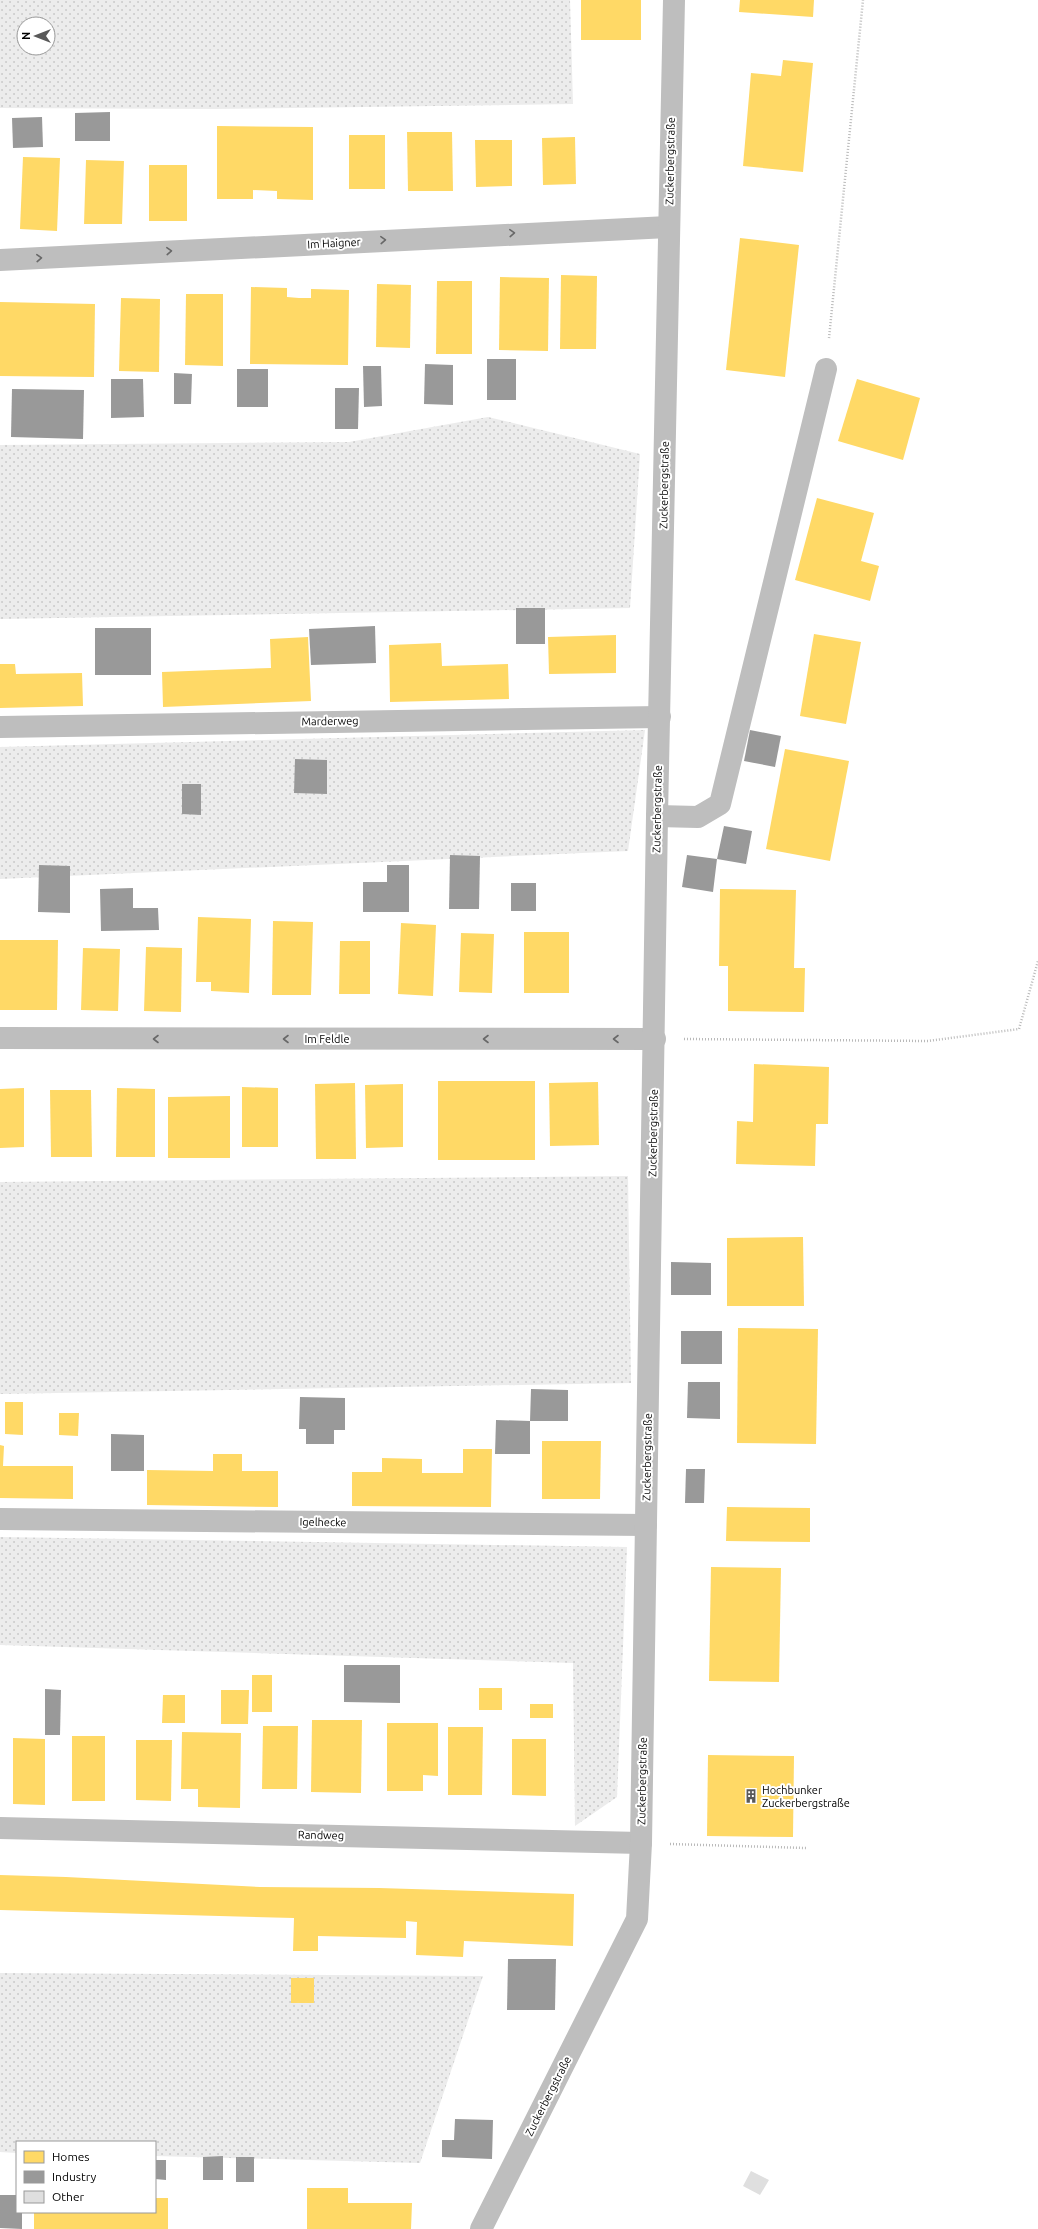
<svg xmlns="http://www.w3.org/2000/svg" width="1038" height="2229" font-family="Ubuntu,sans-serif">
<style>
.park{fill:url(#park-dots);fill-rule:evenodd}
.homes{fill:#ffd966}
.industry{fill:#999}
.building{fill:#dfdfdf}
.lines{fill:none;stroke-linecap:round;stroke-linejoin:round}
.path{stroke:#b9b9b9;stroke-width:2.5;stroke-dasharray:1 2;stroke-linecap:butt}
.lane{stroke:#bebebe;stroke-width:22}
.street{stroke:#bebebe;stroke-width:22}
.oneway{stroke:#686868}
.labels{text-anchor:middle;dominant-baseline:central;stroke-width:4;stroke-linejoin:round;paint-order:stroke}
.street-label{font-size:11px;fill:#000;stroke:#fff}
.poi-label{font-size:11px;fill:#000;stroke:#fff;text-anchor:start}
</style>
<defs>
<pattern id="park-dots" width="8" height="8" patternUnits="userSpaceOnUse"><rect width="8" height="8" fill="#ececec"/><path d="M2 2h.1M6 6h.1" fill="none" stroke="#c9c9c9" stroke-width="1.8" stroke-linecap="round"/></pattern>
</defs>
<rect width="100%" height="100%" fill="#fff"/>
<g class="park">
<path d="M 0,0 L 570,0 L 573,104 L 215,109 L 0,108 ZM 24,24 L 48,24 L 48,48 L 24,48 Z"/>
<polygon points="488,417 640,454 630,608 0,619 0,445 349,442"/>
<polygon points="645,730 628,851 0,879 0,747"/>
<polygon points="628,1176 631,1383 0,1394 0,1182"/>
<polygon points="0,1537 627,1547 617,1797 575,1826 573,1663 0,1645"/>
<polygon points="0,1973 483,1976 420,2163 155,2156 155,2142 17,2142 17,2153 0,2152"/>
</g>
<g class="homes">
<rect x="581" y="0" width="60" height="40"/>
<polygon points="740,0 814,0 813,17 739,12"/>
<polygon points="783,60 813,63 803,172 743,166 751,73 781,76"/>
<polygon points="217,126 313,127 313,200 277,199 277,191 253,190 253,199 217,199"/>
<polygon points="407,132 452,132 453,191 408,191"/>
<rect x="349" y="135" width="36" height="54"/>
<polygon points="575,137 576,184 543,185 542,138"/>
<polygon points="475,140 512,140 512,186 476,187"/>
<polygon points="23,157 60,158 57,231 20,229"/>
<polygon points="86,160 124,161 122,224 84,224"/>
<rect x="149" y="165" width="38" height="56"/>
<polygon points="740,238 799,245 785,377 726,370"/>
<polygon points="561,275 597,276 596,349 560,349"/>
<polygon points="500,277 549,278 548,351 499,350"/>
<polygon points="437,281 472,281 472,354 436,354"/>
<polygon points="377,284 411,285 410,348 376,347"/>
<polygon points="251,287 287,288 287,297 299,298 311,298 311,289 349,290 348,365 250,364"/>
<polygon points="186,294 223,294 223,366 185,365"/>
<polygon points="121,298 160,299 159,372 119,371"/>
<polygon points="0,302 95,304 94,377 0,376"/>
<polygon points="857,379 920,398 903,460 838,441"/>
<polygon points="817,498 874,513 861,561 879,566 870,601 795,580"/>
<polygon points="814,634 861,642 846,724 800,716"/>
<polygon points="616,635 616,673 549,674 548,637"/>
<polygon points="308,637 311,701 163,707 162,672 271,668 270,639"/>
<polygon points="441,643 442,666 508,664 509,699 390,702 389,645"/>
<polygon points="0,664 15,664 16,674 82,673 83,706 0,708"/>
<polygon points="785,749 849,761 830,861 766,849"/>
<polygon points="720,889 796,890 794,968 805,968 804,1012 728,1011 728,966 719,966"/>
<polygon points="198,917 251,919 249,993 211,991 211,982 196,982"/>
<polygon points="273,921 313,922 311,995 272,995"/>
<polygon points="401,923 436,925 433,996 398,994"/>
<rect x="524" y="932" width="45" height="61"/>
<polygon points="461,933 494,934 492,993 459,992"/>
<polygon points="0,940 58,940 57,1010 0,1010"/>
<polygon points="340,941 370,941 370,994 339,994"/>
<polygon points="146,947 182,948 181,1012 144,1011"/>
<polygon points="83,948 120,949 118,1011 81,1010"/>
<polygon points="754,1064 829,1067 828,1124 816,1124 815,1166 736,1164 737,1121 753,1122"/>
<rect x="438" y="1081" width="97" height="79"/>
<polygon points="598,1082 599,1145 550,1146 549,1083"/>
<polygon points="355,1083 356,1159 316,1159 315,1084"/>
<polygon points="403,1084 403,1147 366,1148 365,1085"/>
<polygon points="242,1087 278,1088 278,1147 242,1147"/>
<polygon points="24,1088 24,1147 0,1148 0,1089"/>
<polygon points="117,1088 155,1089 155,1157 116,1157"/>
<polygon points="50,1090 91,1090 92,1157 51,1157"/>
<polygon points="230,1096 230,1158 168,1158 168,1097"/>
<polygon points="803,1237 804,1306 727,1306 727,1238"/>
<polygon points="738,1328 818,1329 816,1444 737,1443"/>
<polygon points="5,1402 23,1402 23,1435 5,1434"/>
<polygon points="59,1413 79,1413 78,1436 59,1435"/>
<polygon points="542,1441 601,1441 600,1499 542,1499"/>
<polygon points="0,1445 4,1446 3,1466 73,1466 73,1499 0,1498"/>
<polygon points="463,1449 492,1449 491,1507 352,1506 352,1472 382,1472 382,1458 422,1459 422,1473 463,1473"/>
<polygon points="213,1454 242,1454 242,1471 278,1471 278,1507 147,1505 147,1470 213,1471"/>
<polygon points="727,1507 810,1508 810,1542 726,1541"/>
<polygon points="711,1567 781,1568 779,1682 709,1681"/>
<rect x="252" y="1675" width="20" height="37"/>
<rect x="479" y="1688" width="23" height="22"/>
<polygon points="221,1690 249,1690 248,1724 221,1724"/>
<polygon points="163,1695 185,1695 185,1723 162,1723"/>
<rect x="530" y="1704" width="23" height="14"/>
<polygon points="312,1720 362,1720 361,1793 311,1792"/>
<polygon points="387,1723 438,1723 438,1776 423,1775 423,1791 387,1791"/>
<polygon points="263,1726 298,1726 297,1789 262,1789"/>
<polygon points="448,1727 483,1727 482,1795 448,1795"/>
<polygon points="182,1732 241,1733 240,1808 198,1807 198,1789 181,1789"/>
<rect x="72" y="1736" width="33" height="65"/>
<polygon points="13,1738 45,1739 45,1805 13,1804"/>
<polygon points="512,1739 546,1739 546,1796 512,1795"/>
<polygon points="136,1740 172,1740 171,1801 136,1800"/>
<polygon points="708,1755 794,1756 793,1837 707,1836"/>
<polygon points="0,1875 66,1877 260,1887 379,1888 574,1894 573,1946 464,1941 463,1957 416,1955 417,1922 406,1921 406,1938 318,1936 318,1951 293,1951 294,1918 0,1910"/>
<rect x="291" y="1978" width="23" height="25"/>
<polygon points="307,2188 348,2188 348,2203 412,2203 411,2229 307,2229"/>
<polygon points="155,2198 168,2198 168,2229 34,2229 34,2212 155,2212"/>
</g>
<g class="industry">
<polygon points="110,112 110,141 75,141 75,113"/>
<polygon points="42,117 43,147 13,148 12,118"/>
<rect x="487" y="359" width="29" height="41"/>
<polygon points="425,364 453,365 453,405 424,404"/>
<polygon points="363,366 381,366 382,406 364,407"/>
<rect x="237" y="369" width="31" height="38"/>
<polygon points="174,373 192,374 191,404 174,404"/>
<polygon points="111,379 143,379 144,417 111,418"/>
<polygon points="335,388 359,388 358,429 335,429"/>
<polygon points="12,389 84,390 83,439 11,437"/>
<rect x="516" y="608" width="29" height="36"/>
<polygon points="375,626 376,663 311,665 309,629"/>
<rect x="95" y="628" width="56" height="47"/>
<polygon points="750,730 781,736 775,767 744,761"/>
<polygon points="295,759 327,760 327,794 294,793"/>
<polygon points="182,784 201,784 201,815 182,814"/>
<polygon points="724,826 752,831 746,864 717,859 713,892 682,887 687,855 717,859"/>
<polygon points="450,855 480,856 479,909 449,909"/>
<polygon points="39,865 70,866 70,913 38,912"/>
<polygon points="387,865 409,865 409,912 363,912 363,882 387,882"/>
<rect x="511" y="883" width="25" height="28"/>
<polygon points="133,888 133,908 158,908 159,930 101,931 100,889"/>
<polygon points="671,1262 711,1263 711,1295 671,1295"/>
<rect x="681" y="1331" width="41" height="33"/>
<polygon points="688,1382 720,1382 720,1419 687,1418"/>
<polygon points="531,1389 568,1390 568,1421 530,1421"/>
<polygon points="300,1397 345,1398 345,1430 334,1430 334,1444 306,1444 306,1429 299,1429"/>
<polygon points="496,1420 530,1421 530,1454 495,1454"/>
<polygon points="111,1434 144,1435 144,1471 111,1471"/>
<polygon points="686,1469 705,1469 704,1503 685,1503"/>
<polygon points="344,1665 400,1665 400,1703 344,1702"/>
<polygon points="45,1689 61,1690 60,1735 45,1735"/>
<polygon points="508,1959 556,1959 555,2010 507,2010"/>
<polygon points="455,2119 493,2120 492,2159 442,2157 442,2140 454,2140"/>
<polygon points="223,2156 223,2180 203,2180 203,2157"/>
<rect x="236" y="2157" width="18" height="25"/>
<polygon points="155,2160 166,2160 166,2180 155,2179"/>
<polygon points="0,2195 17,2195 17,2212 22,2212 22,2229 0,2228"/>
</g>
<polygon class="building" points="751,2171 769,2180 760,2195 743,2186"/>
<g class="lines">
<g class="path">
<polyline points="829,338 863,0"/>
<polyline points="684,1039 928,1041 1019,1029 1038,961"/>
<polyline points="670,1844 806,1848"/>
</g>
<polyline class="lane" points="657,816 698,817 720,804 826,369"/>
<g class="street">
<polyline points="0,260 668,227"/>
<polyline points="0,727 660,717"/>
<polyline points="0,1038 655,1039"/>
<polyline points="0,1519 646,1525"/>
<polyline points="0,1828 641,1843"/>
<polyline points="481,2229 637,1919 641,1843 657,816 674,0"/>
</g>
</g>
<defs><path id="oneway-chevron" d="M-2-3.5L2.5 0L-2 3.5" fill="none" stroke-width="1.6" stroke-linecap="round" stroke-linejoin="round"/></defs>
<g class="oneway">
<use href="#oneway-chevron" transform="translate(512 233) rotate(-3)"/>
<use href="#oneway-chevron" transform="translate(383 240) rotate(-3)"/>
<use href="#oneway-chevron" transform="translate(169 251) rotate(-3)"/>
<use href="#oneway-chevron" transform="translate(39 258) rotate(-3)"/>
<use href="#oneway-chevron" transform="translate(156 1039) rotate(-180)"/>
<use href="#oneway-chevron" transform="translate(286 1039) rotate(-180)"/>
<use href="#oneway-chevron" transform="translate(486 1039) rotate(-180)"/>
<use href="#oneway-chevron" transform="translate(616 1039) rotate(-180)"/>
</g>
<defs>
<symbol id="building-bare" viewBox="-9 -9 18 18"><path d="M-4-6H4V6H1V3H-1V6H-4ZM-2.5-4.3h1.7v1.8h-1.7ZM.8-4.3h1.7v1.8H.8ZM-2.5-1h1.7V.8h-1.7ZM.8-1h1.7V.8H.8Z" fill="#595959" stroke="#fff" stroke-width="2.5" paint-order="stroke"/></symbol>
</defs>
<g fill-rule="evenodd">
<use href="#building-bare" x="741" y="1786" width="20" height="20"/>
</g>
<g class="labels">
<g class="street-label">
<text transform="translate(670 161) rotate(-89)">Zuckerbergstraße</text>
<text transform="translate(334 243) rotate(-3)">Im Haigner</text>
<text transform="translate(664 485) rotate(-89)">Zuckerbergstraße</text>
<text transform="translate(330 721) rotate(-1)">Marderweg</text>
<text transform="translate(657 809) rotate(-89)">Zuckerbergstraße</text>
<text x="327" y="1039">Im Feldle</text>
<text transform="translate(653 1133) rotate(-89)">Zuckerbergstraße</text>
<text transform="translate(647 1457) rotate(-89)">Zuckerbergstraße</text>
<text transform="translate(323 1522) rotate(1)">Igelhecke</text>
<text transform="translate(642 1781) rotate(-89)">Zuckerbergstraße</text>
<text transform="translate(321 1835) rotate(1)">Randweg</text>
<text transform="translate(548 2096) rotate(-63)">Zuckerbergstraße</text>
</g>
<g class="poi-label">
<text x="762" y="1790">Hochbunker<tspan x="762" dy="13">Zuckerbergstraße</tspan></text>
</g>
</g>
<rect x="16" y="2141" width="140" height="72" fill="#ffffff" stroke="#999999"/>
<rect x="24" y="2151" width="20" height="12" fill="#ffd966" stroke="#999999"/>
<text x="52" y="2161" font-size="12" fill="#000000">Homes</text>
<rect x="24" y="2171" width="20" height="12" fill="#999999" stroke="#999999"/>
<text x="52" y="2181" font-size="12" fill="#000000">Industry</text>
<rect x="24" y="2191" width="20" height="12" fill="#dfdfdf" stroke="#999999"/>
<text x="52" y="2201" font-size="12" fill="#000000">Other</text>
<g transform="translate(36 36) rotate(270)"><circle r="19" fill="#ffffff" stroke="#999999"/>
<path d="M0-3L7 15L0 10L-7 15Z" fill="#595959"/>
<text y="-6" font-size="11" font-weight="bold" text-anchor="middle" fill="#000000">N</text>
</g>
</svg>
